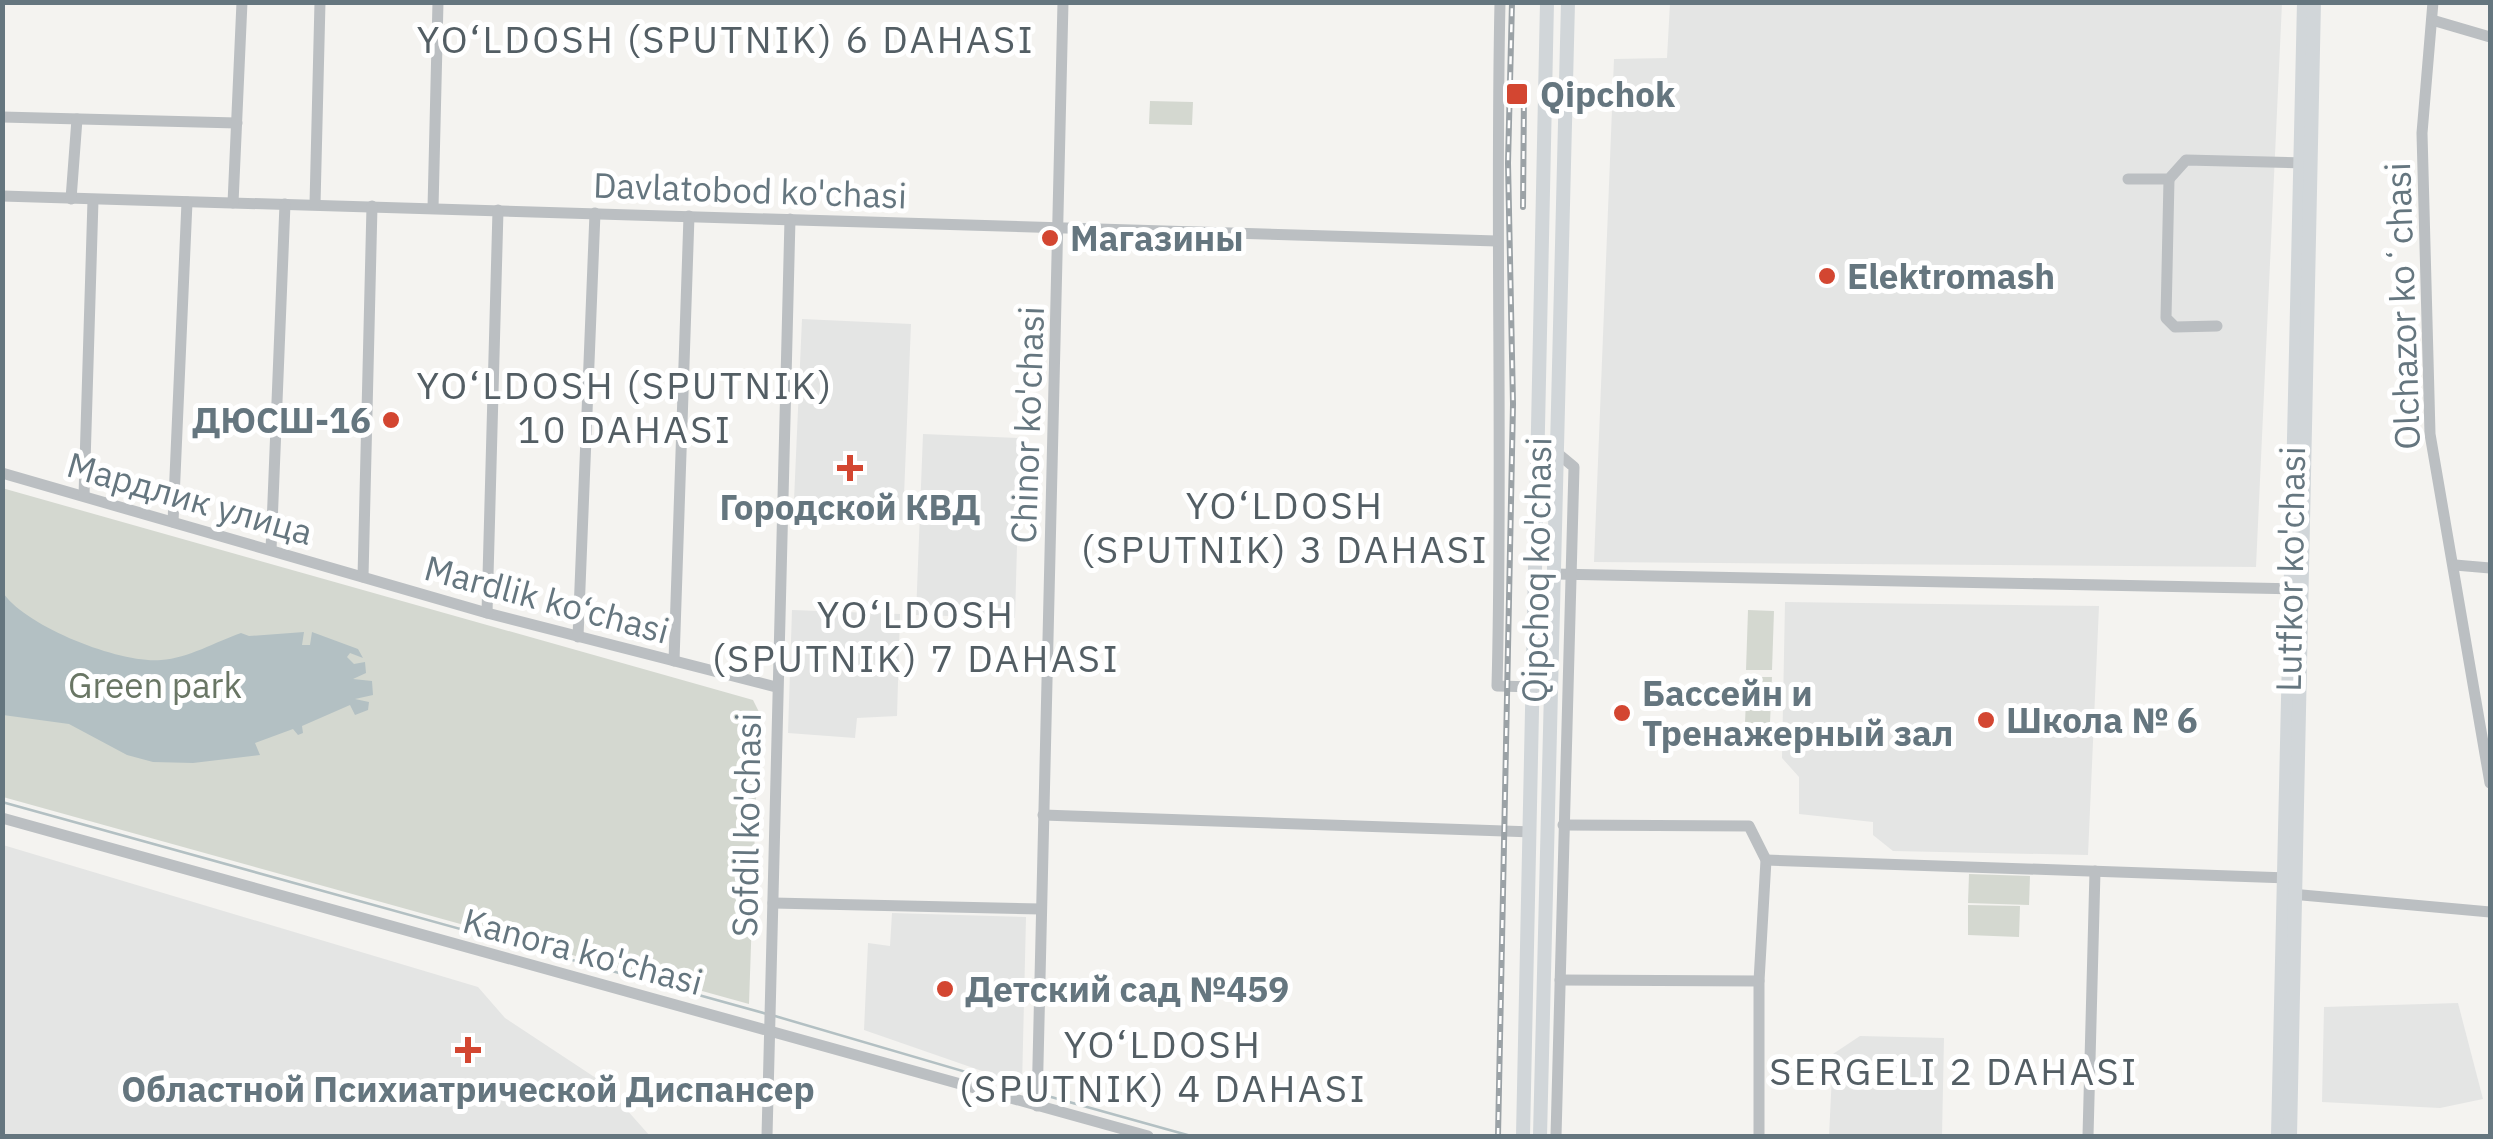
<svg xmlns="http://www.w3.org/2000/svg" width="2493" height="1139" font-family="'IBM Plex Sans',sans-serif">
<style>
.built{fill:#e4e5e4}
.green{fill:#d4d8d0}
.water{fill:#b3c0c3}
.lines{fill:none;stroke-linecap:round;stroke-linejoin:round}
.stream{stroke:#b3c0c3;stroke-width:2.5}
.minor{stroke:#bbbfc2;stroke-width:11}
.major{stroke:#d1d6d9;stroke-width:14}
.rail-casing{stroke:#9ba2a6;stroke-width:6}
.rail{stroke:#fff;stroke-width:2.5;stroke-dasharray:8;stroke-linecap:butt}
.poi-dot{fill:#d34631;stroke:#fff;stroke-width:4}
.labels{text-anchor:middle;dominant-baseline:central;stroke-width:10;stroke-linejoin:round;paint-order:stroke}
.poi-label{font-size:35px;font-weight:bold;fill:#65767f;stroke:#fff;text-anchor:start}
.street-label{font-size:35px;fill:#65767f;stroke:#fff}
.park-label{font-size:35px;fill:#697664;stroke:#fff}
.neighbourhood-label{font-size:38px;letter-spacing:2.5px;fill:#535e64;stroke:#fff}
</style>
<rect width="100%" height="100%" fill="#f4f3f0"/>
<g class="built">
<polygon points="1670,3 2282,3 2256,567 1594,562 1614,59 1667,58"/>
<polygon points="802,319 911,324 903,520 793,523"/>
<polygon points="923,434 1020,438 1015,618 916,615"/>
<polygon points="1785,602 2099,606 2088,855 1893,851 1873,835 1873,822 1799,814 1799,777 1782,758"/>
<polygon points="792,610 900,614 897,716 857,718 855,738 788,733"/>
<polygon points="3,845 478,987 505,1018 602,1082 650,1136 3,1136"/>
<polygon points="892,913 1026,917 1022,1085 864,1030 868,943 890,946"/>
<polygon points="2458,1003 2483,1099 2440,1108 2322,1102 2324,1007"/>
<polygon points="1860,1036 1944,1038 1942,1136 1829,1136 1833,1054"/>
</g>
<g class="green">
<polygon points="1150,101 1193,102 1192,125 1149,124"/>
<polygon points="2,488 753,700 759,712 749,1004 3,797"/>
<polygon points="1748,610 1774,611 1772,670 1746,670"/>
<polygon points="1747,677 1772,677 1769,745 1744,746"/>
<polygon points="1969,874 2030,876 2029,905 1968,903"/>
<polygon points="1968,905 2020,906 2019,937 1968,935"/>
</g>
<path class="water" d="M 2,591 C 23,626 121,664 161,660 C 189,658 215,642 241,633 L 249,636 L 304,632 L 302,645 L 310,645 L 312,632 L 358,649 L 363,658 L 350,653 L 347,657 L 354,664 L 365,662 L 366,673 L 353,679 L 372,681 L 373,695 L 355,699 L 369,702 L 368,710 L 355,715 L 350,705 L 302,726 L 303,733 L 298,735 L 293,729 L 255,743 L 260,755 L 193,763 L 153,762 L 127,755 L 69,724 L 3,715 Z"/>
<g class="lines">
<g class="stream">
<polyline points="2,802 767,1014"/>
<polyline points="775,1016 1031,1091"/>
<polyline points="1044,1095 1191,1136"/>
</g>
<g class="minor">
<path d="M 1500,2 C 1495,230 1503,458 1497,686 L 1533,687"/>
<polyline points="2433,2 2422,133 2430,434 2490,783"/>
<polyline points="2432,20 2490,37"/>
<polyline points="2,117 237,123"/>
<polyline points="2128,179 2169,179 2186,160 2307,163"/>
<polyline points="2169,179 2166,318 2175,327 2217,326"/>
<polyline points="2,196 1497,241"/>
<polyline points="71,199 77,119"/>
<polyline points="233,203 242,2"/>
<polyline points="315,204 320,2"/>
<polyline points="433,208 438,2"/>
<polyline points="2,473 487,613 776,687"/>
<polyline points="84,496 93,200"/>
<polyline points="173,522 187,202"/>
<polyline points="271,550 285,204"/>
<polyline points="2455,565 2490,568"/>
<polyline points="1554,574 2299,589"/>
<polyline points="363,577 372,206"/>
<polyline points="487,613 498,210"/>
<polyline points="578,637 595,213"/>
<polyline points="674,661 689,216"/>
<polyline points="1043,815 1530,832"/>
<polyline points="2,818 1148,1136"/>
<polyline points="1563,825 1749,826 1766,860 1759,981"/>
<polyline points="1766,860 2291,878"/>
<polyline points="2291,894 2490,912"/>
<polyline points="773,903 1041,909"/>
<polyline points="1560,980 1759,981 1759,1136"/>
<polyline points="1037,1106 1063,2"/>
<polyline points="767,1136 790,219"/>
<polyline points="1556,1136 1574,467 1556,452"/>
<polyline points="2088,1136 2095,871"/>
</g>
<g class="major">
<polyline points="1523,1136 1547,2"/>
<polyline points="1540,1136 1568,2"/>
<polyline points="2278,1136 2304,2"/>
<polyline points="2290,1136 2314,2"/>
</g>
<defs>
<g id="rail">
<polyline points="1523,207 1524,92"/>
<polyline points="1498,1136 1513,404 1508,163 1512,2"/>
</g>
</defs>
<use href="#rail" class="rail-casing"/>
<use href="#rail" class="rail"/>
</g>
<g class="poi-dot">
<rect x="1505" y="82" width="24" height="24" rx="5"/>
<circle cx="1050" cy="238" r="10"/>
<circle cx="1827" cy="276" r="10"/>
<circle cx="391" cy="420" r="10"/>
<path d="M845 453h10v10h10v10h-10v10h-10v-10h-10v-10h10z"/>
<circle cx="1622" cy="713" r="10"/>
<circle cx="1986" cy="720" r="10"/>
<circle cx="945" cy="989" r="10"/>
<path d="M463 1035h10v10h10v10h-10v10h-10v-10h-10v-10h10z"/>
</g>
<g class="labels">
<g class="poi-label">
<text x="1540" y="94">Qipchok</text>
<text x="1070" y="238">Магазины</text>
<text x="1847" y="276">Elektromash</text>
<text x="371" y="420" text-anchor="end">ДЮСШ-16</text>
<text x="850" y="507" text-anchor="middle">Городской КВД</text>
<text x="1642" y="693">Бассейн и<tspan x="1642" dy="40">Тренажерный зал</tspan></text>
<text x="2006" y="720">Школа № 6</text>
<text x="965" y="989">Детский сад №459</text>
<text x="468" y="1089" text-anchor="middle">Областной Психиатрической Диспансер</text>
</g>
<g class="street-label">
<text transform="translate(750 190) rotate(2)">Davlatobod ko'chasi</text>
<text transform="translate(2402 306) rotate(-92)">Olchazor koʻchasi</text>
<text transform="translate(1027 425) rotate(-88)">Chinor ko'chasi</text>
<text transform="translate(190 498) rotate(16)">Мардлик улица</text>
<text transform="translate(2290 569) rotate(-89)">Lutfkor ko'chasi</text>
<text transform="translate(1536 570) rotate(-89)">Qipchoq ko'chasi</text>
<text transform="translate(547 599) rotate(15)">Mardlik ko‘chasi</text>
<text transform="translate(746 825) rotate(-89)">Sofdil ko'chasi</text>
<text transform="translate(583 951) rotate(15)">Kanora ko'chasi</text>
</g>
<g class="park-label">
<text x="155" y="685">Green park</text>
</g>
<g class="neighbourhood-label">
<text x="726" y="38">YO‘LDOSH (SPUTNIK) 6 DAHASI</text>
<text x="625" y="384">YO‘LDOSH (SPUTNIK)<tspan x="625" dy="44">10 DAHASI</tspan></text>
<text x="1285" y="504">YO‘LDOSH<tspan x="1285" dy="44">(SPUTNIK) 3 DAHASI</tspan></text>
<text x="916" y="613">YO‘LDOSH<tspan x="916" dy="44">(SPUTNIK) 7 DAHASI</tspan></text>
<text x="1163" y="1043">YO‘LDOSH<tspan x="1163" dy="44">(SPUTNIK) 4 DAHASI</tspan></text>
<text x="1954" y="1070">SERGELI 2 DAHASI</text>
</g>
</g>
<rect width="2493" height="1139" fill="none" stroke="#65767f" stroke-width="10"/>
</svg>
